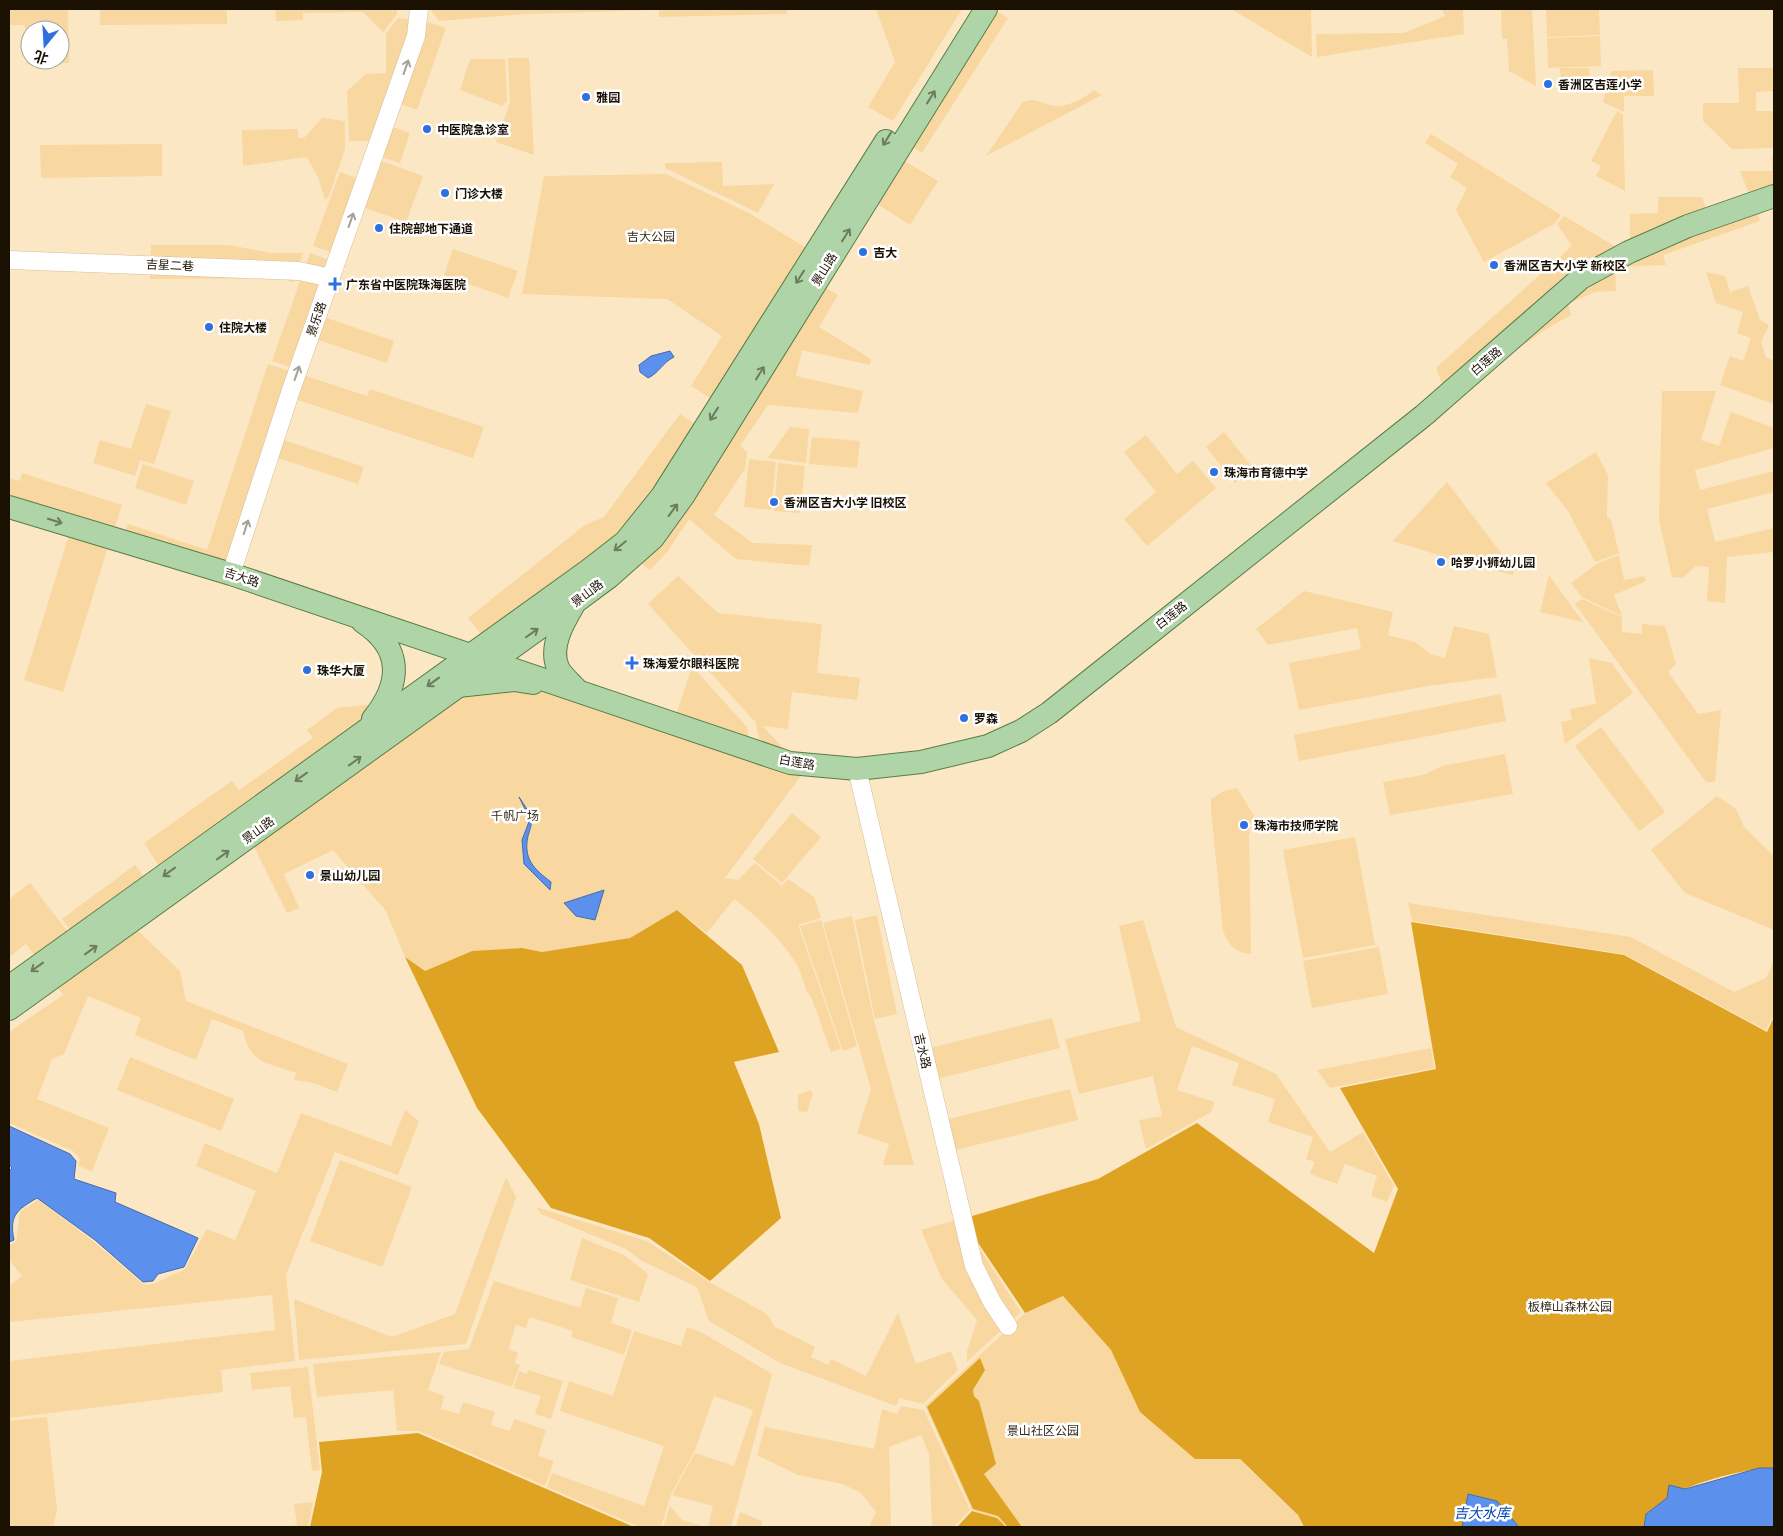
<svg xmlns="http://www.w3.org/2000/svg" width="1783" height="1536" font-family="Manrope,'Noto Sans SC',sans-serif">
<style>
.green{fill:#f8d7a1;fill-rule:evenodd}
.forest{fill:#dfa323}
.water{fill:#5b91ec;stroke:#486ba6}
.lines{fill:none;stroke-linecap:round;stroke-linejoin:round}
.minor-casing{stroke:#d7be94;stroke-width:19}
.major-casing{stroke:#597d47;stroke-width:24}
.minor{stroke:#fff;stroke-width:18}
.major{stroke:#afd4a7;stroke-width:22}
.oneway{stroke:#a4a09a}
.oneway2{stroke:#6c7c5d}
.poi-dot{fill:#2e70dd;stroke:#fff;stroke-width:2}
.labels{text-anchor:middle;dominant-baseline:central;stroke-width:5;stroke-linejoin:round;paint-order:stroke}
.poi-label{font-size:12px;font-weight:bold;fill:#1b1103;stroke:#fff;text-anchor:start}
.park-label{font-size:12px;fill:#362b18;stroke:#fff}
.street-label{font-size:12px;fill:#1b1103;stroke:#fff}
.water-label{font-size:14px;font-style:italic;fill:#0045ad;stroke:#fff}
</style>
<rect width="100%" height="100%" fill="#fce7c5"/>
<g class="green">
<path d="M 9,9 L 68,10 L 69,63 L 26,64 L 25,25 L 9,25 ZM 30,30 L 60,30 L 60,60 L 30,60 Z"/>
<polygon points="100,9 227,9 227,24 100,25"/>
<polygon points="275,9 397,9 397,14 383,32 363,12 303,13 303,20 276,21"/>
<polygon points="430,9 787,9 787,14 659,17 659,10 526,14 439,21"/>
<polygon points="876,9 962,9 893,121 868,107 895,62"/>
<polygon points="993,9 1008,18 922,153 907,143"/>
<polygon points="1231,9 1311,9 1312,57"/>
<polygon points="1442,9 1463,9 1464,34 1317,57 1316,34 1404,33 1445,16"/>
<polygon points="1501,9 1532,9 1536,86 1509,71 1507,39 1502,39"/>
<polygon points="1546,9 1599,9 1600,35 1547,37"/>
<polygon points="398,18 414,20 376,141 349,141 347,91 366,74 386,73 386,34"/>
<polygon points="422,20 446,28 417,110 396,102"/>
<polygon points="1600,36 1601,66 1548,68 1547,38"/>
<polygon points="508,58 529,58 534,155 496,142 510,102"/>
<polygon points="470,59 505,59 507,101 502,106 460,90"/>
<polygon points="1560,68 1589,68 1590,84 1561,84"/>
<polygon points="1738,68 1774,68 1774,91 1756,92 1756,111 1774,111 1774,148 1732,149 1703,121 1703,103 1739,103"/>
<polygon points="1653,70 1654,96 1624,96 1624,112 1603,102 1611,71"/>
<path d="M 1094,90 L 1102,95 L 986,156 L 1022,103 C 1036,95 1044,107 1059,106 C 1072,105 1084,98 1094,90 Z"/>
<polygon points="1617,111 1623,115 1625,191 1596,176 1601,166 1591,161"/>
<polygon points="322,118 345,121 345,149 329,196 325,200 318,177 307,157 243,166 242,130 298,129 298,138 304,138"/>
<polygon points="389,126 410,133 400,163 379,156"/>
<polygon points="1431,134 1561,215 1554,224 1484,262 1456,210 1467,188 1450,177 1458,164 1425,143"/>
<polygon points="162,144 162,176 41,178 40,145"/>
<polygon points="898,157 938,181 910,225 871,200"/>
<polygon points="1772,157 1774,157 1774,193 1752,201 1740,171 1772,171"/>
<polygon points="379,160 423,176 406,222 362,207"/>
<polygon points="722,162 723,186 774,184 758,213 665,168 665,163"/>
<polygon points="340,172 362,180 336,254 313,246"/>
<polygon points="666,174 747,212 815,253 718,403 691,386 722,336 667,299 522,294 544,176"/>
<polygon points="1658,197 1702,197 1708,214 1630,247 1630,214 1658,213"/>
<path d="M 1756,205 L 1760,221 L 1663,255 L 1666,265 L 1615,267 L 1616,291 L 1595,292 L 1568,304 L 1571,315 C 1519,342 1475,384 1433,425 L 1426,415 L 1582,279 Z"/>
<polygon points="1564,216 1623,251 1445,391 1436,368 1572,246 1557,224"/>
<polygon points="151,245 228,245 272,253 303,253 293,282 277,278 150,279"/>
<polygon points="453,249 518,271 508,298 444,275"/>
<polygon points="310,253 331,261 293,368 272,361"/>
<polygon points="1706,272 1725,276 1730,292 1748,286 1760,320 1769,325 1761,342 1766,357 1774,361 1774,404 1720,385 1730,356 1743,361 1751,338 1737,333 1743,312 1716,303"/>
<polygon points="818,283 838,295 819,327 871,359 870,365 802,350 796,376 863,391 858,413 768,405 740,446 747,452 745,469 714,515 753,543 812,545 809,566 736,559 689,519 668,551 650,570 633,558"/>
<polygon points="324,317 394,341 387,363 316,339"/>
<polygon points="268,364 293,372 228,569 123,537 128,524 207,550"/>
<polygon points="303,375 367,396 370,389 484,427 473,458 295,399"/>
<polygon points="1662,391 1716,391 1701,440 1719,446 1731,412 1774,428 1774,448 1695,470 1700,490 1774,471 1774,492 1707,509 1715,542 1774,528 1774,552 1727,557 1725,603 1707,601 1709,567 1696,566 1682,578 1672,577 1659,520"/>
<polygon points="146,404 171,411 154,464 140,460 135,476 93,463 100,440 131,449"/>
<polygon points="680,414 702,428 623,541 488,642 468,618 585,525 604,517"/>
<polygon points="790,427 809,429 806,463 768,458"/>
<polygon points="1224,432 1253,468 1235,483 1206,447"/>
<polygon points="1146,435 1177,474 1193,461 1216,488 1147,546 1124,519 1156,492 1124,452"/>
<polygon points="812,437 860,441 857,468 809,464"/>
<polygon points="281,439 364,467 358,484 275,457"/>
<polygon points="1596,452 1608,475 1607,517 1611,520 1619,553 1595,562 1568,511 1546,483"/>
<polygon points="749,459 776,462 771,510 744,507"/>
<polygon points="778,463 805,466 800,513 774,511"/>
<polygon points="143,464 194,481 186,505 135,488"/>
<polygon points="22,473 122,505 113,533 9,501 9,478 20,481"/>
<polygon points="1447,482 1514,570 1513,575 1464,563 1393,541"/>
<polygon points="69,535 108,547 63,692 24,680"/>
<polygon points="1619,555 1624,580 1644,576 1646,581 1614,595 1622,616 1582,597 1571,583 1598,563"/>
<polygon points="1549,575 1583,622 1540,612"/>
<polygon points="678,576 718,613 822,624 817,673 860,678 857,700 792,692 788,729 763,726 794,760 761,750 756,723 648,604"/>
<polygon points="1304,591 1393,612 1388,635 1415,642 1430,654 1445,658 1454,626 1489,634 1497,677 1428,686 1299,710 1289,663 1361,649 1357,628 1268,645 1256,629"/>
<polygon points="1582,599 1622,617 1622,632 1642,634 1642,624 1665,626 1676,664 1668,672 1698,714 1721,710 1715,782 1706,782 1575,604"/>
<polygon points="1589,658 1612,663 1633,693 1565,744 1561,722 1572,720 1570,709 1596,704"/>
<polygon points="692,666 747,727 751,747 675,719"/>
<path d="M 515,680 L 809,765 L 725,878 L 738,880 L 755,863 L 782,886 L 788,879 L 814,897 L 821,918 L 798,925 L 841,1049 L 831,1052 L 812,999 C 803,989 803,974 796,963 C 780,938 758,917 734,899 L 707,933 L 677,910 L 630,938 L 542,952 L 522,948 L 472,951 L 425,971 L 405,957 L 386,911 L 333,850 L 284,874 L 299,908 L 287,913 L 250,839 L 455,690 Z"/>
<polygon points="1501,694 1506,721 1299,761 1294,735"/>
<polygon points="376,704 357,732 163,872 144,843 232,781 239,790 313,738 307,730 337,708"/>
<polygon points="1601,727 1665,812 1639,831 1575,746"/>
<polygon points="1505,754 1513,794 1390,815 1383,782 1423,775 1442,766"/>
<path d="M 1237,788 L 1254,816 L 1250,824 L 1249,836 L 1251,954 C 1236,953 1227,944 1223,930 L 1211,809 L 1211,799 L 1224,791 Z"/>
<polygon points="1717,796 1736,809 1744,827 1774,856 1774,930 1685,893 1651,850"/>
<polygon points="792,813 821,837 782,883 753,859"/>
<polygon points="1355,837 1375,945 1303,958 1283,850"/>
<polygon points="135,865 147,881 74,935 62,919"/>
<polygon points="30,883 71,936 39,961 26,944 9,957 9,899"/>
<polygon points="1408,903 1631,937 1734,992 1766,978 1774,961 1774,1014 1766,1030 1624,954 1412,921"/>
<polygon points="877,915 897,1014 875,1019 855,920"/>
<polygon points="852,916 874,1021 914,1165 883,1165 889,1144 857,1133 871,1089 823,923"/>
<polygon points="821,920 857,1046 843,1051 800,926"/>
<polygon points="1143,920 1176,1027 1276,1074 1330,1152 1363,1132 1394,1186 1387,1202 1371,1196 1377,1176 1345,1164 1337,1184 1310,1174 1315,1162 1306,1159 1313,1137 1268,1122 1275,1099 1232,1085 1239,1063 1192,1046 1177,1090 1215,1102 1211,1112 1146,1149 1139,1120 1162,1116 1153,1076 1079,1094 1065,1039 1141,1021 1119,926"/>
<path d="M 131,924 L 180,971 L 186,1001 L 348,1064 L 337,1092 L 310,1082 L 294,1080 L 296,1073 C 267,1062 251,1065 243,1031 L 212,1019 L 196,1060 L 135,1035 L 141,1018 L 88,996 L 64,1054 L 52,1059 L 37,1099 L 109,1128 L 92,1171 L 78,1166 L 80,1159 L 73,1151 L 9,1123 L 9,1032 L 63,995 L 52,980 Z"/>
<polygon points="1379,947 1388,994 1312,1008 1303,961"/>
<polygon points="1052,1018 1060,1048 933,1080 926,1049"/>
<polygon points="1431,1048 1434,1068 1330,1088 1317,1070"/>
<polygon points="130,1057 234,1099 221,1131 117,1090"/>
<polygon points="1070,1089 1078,1120 951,1151 944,1120"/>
<polygon points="810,1090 813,1093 807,1112 798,1111 798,1095"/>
<polygon points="405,1110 419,1121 398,1175 335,1152 286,1275 295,1361 221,1370 223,1392 9,1418 9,1361 275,1330 272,1295 9,1322 9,1286 22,1276 9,1260 9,1245 16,1242 20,1212 38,1200 93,1241 144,1285 154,1284 185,1269 207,1229 235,1240 256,1191 196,1166 205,1143 277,1173 301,1113 391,1146"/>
<polygon points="340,1160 412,1187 382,1267 310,1241"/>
<polygon points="506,1177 516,1197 466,1344 299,1360 294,1299 392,1337 455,1314"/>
<polygon points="536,1207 647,1241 711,1283 767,1314 775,1327 815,1347 811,1357 828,1365 831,1359 866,1376 898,1313 916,1364 951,1351 958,1370 923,1404 899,1398 896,1406 780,1363 709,1321 697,1287 642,1261 626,1249 541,1214"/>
<polygon points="960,1219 1021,1312 967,1362 967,1351 977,1320 942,1279 921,1230"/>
<polygon points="582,1238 624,1255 648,1274 639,1302 570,1280"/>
<polygon points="494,1281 580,1308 586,1288 618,1298 611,1323 632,1330 624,1355 571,1337 573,1331 530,1317 526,1328 516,1325 508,1349 518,1353 515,1363 520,1365 512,1387 439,1364 444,1352 469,1349"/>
<polygon points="1063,1296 1111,1350 1141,1412 1195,1459 1239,1459 1298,1515 1303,1527 1006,1527 997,1518 972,1510 925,1406 1025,1313"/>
<polygon points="687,1327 701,1332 772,1374 731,1527 708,1527 713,1506 672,1495 695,1453 734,1466 753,1410 714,1396 695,1450 671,1494 661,1527 639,1527 547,1487 552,1473 644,1506 664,1446 560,1411 569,1381 613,1396 634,1331 681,1346"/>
<polygon points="441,1352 428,1390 444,1396 441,1409 459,1414 463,1402 495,1412 491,1425 510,1431 514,1419 546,1430 538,1456 554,1461 545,1486 419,1431 397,1431 393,1390 317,1397 313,1364"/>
<polygon points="308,1367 320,1470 312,1471 306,1417 294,1418 290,1386 252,1390 250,1373"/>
<polygon points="528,1370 563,1381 551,1419 535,1414 541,1396 514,1388 519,1371 527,1374"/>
<polygon points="901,1406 924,1410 970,1510 954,1527 932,1527 929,1454 921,1435 889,1447 891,1527 869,1527 876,1512 861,1493 843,1484 798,1475 757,1455 765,1427 874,1449 882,1409 897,1414"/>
<polygon points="47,1417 57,1509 53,1527 9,1527 9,1421"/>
<polygon points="313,1502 308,1527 280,1527 297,1525 294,1504"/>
<polygon points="670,1506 682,1520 705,1527 663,1527"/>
<polygon points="740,1512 762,1521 761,1527 736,1527"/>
</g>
<g class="forest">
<polygon points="677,910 742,965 779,1052 734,1062 759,1124 781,1218 710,1281 649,1238 551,1208 477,1108 405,957 425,971 472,951 522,948 542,952 630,938"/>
<path d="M 1411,922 L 1624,955 L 1767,1032 L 1774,1017 L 1774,1468 C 1750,1468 1707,1479 1685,1489 C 1670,1495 1658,1505 1646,1514 L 1644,1527 L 1519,1527 L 1497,1501 L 1468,1494 L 1462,1527 L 1304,1527 L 1298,1515 L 1240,1459 L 1195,1459 L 1140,1412 L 1111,1350 L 1063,1296 L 1025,1313 L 962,1219 L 1098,1179 L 1197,1123 L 1374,1253 L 1398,1189 L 1340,1088 L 1436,1069 Z"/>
<polygon points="980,1358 985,1370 973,1390 974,1396 979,1401 996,1464 984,1474 1022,1527 1008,1527 998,1516 973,1509 927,1407"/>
<polygon points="418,1433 634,1527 310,1527 322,1472 319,1442"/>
<polygon points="972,1511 997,1518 1006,1527 957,1527"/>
</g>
<g class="water">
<path d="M 670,351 L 674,357 C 662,363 659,373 648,378 L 640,372 L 639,365 L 651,356 Z"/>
<path d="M 519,797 L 532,817 C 532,824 530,829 528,836 C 523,859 534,869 551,882 L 550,890 L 524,864 L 522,840 L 530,819 Z"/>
<polygon points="604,890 595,920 576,916 564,903"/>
<path d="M 9,1126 L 70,1154 L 76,1161 L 74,1179 L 116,1193 L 115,1202 L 198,1238 L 184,1267 L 158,1274 L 153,1281 L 143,1282 L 95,1240 L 37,1198 C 17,1210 9,1215 14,1240 L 9,1242 L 9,1171 L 12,1168 L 9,1164 Z"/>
<polygon points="1759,1468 1774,1468 1774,1527 1644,1527 1646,1514 1667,1498 1669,1485 1685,1489"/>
<polygon points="1468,1494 1497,1501 1519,1527 1462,1527"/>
</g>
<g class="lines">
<defs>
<g id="minor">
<polyline points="9,260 299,271 331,278"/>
<polyline points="231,574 291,390 416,36 419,9"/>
<polyline points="857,769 974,1266 992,1302 1008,1326"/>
</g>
<g id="major">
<polyline points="9,507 231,574 790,763 857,769 921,762 988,746 1021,731 1049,713 1423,416 1581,278 1629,252 1688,226 1774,196"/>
<path d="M 573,606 C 563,623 549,647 558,668 C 562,676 571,683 576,689"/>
<path d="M 363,622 C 404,649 401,684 373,719"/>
<polyline points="458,686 514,680 533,683"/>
<polyline points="9,987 589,570 625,542 662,496 886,141"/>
<polyline points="9,1009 574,603 609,577 653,538 684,495 986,9"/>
</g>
</defs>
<use href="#minor" class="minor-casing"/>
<use href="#major" class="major-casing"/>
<use href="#minor" class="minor"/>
<use href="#major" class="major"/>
</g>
<defs><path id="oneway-shaft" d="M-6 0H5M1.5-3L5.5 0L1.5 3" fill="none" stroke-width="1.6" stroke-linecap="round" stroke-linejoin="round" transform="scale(1.25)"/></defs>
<g class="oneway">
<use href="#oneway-shaft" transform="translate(406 67) rotate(-71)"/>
<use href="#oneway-shaft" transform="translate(351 220) rotate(-71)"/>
<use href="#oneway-shaft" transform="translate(297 373) rotate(-71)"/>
<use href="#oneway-shaft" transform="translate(246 527) rotate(-72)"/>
</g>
<g class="oneway2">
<use href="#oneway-shaft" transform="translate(931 97) rotate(-58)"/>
<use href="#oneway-shaft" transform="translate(887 139) rotate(122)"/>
<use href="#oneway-shaft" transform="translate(846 235) rotate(-58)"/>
<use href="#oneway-shaft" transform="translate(800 277) rotate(122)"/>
<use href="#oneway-shaft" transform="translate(760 373) rotate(-58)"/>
<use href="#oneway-shaft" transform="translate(714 414) rotate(122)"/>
<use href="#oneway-shaft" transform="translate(673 510) rotate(-54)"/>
<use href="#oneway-shaft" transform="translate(55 521) rotate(17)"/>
<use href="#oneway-shaft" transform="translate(620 546) rotate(141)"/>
<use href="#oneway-shaft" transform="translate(532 633) rotate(-35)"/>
<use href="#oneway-shaft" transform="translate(433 682) rotate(144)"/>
<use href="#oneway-shaft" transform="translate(355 761) rotate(-36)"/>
<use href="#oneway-shaft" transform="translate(301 777) rotate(144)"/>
<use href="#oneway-shaft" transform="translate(223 855) rotate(-36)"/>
<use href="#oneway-shaft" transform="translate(169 872) rotate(144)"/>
<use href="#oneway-shaft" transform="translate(91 950) rotate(-36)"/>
<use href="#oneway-shaft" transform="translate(37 967) rotate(144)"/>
</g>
<g class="poi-dot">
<circle cx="1548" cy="84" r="5"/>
<circle cx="586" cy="97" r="5"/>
<circle cx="427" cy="129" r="5"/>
<circle cx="445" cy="193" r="5"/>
<circle cx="379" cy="228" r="5"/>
<circle cx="863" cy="252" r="5"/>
<circle cx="1494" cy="265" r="5"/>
<path d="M332.5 276.5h5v5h5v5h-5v5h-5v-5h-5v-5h5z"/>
<circle cx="209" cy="327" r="5"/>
<circle cx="1214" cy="472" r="5"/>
<circle cx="774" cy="502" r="5"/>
<circle cx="1441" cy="562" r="5"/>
<path d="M629.5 655.5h5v5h5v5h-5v5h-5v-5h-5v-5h5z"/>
<circle cx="307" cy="670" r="5"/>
<circle cx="964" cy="718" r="5"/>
<circle cx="1244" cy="825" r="5"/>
<circle cx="310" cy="875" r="5"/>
</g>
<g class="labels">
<g class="poi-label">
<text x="1558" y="84">香洲区吉莲小学</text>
<text x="596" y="97">雅园</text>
<text x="437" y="129">中医院急诊室</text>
<text x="455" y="193">门诊大楼</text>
<text x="389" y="228">住院部地下通道</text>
<text x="873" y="252">吉大</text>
<text x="1504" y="265">香洲区吉大小学 新校区</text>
<text x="346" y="284">广东省中医院珠海医院</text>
<text x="219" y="327">住院大楼</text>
<text x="1224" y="472">珠海市育德中学</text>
<text x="784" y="502">香洲区吉大小学 旧校区</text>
<text x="1451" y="562">哈罗小狮幼儿园</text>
<text x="643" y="663">珠海爱尔眼科医院</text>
<text x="317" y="670">珠华大厦</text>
<text x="974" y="718">罗森</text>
<text x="1254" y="825">珠海市技师学院</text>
<text x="320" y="875">景山幼儿园</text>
</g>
<g class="park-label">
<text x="651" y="236">吉大公园</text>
<text x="515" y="815">千帆广场</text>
<text x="1570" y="1306">板樟山森林公园</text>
<text x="1043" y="1430">景山社区公园</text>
</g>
<g class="street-label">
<text transform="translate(170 265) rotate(3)">吉星二巷</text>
<text transform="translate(824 269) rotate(-58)">景山路</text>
<text transform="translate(316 319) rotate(-71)">景乐路</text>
<text transform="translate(1486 361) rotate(-41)">白莲路</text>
<text transform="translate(242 577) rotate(18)">吉大路</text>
<text transform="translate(587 593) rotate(-37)">景山路</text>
<text transform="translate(1171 615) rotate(-38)">白莲路</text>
<text transform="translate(797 762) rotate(10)">白莲路</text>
<text transform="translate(258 830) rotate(-36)">景山路</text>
<text transform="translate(923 1051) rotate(77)">吉水路</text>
</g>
<g class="water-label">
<text x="1482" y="1512">吉大水库</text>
</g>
</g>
<rect width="1783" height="1536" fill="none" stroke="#1b1103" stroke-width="20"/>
<g transform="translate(45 45) rotate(198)"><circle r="24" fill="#ffffff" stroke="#a4a09a"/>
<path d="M0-4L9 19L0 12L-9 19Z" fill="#2e70dd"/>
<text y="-8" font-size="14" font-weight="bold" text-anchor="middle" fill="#1b1103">北</text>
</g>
</svg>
